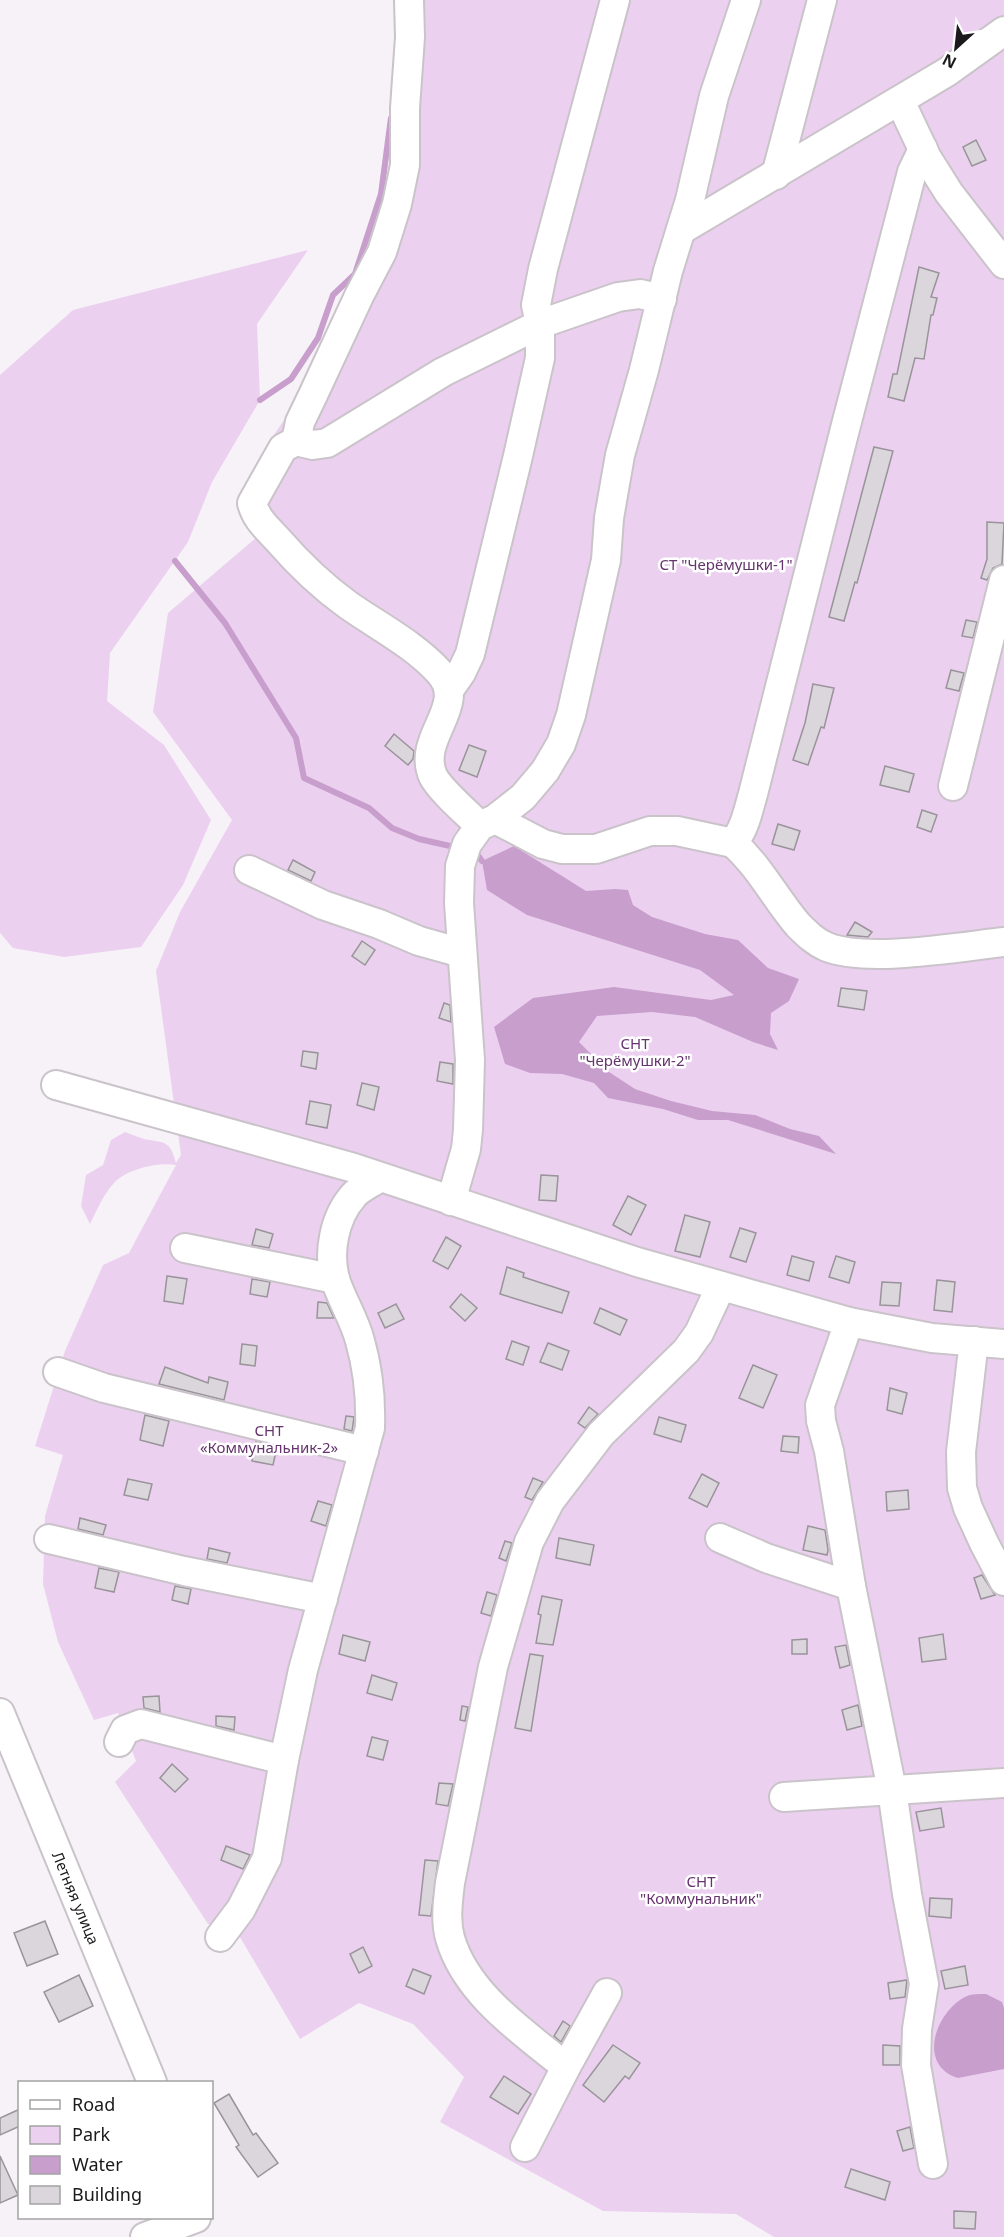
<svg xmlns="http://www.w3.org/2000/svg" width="1004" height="2237" font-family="'Noto Sans',sans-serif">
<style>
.green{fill:#ecd0f0}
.water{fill:#c79ecc}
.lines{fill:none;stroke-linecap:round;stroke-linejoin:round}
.stream{stroke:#c79ecc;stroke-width:6}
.building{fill:#dbd5dc;stroke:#99939a;stroke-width:1.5}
.minor-casing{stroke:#cac3ca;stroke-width:32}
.minor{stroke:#fff;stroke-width:28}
.labels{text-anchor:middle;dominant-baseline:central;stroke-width:5;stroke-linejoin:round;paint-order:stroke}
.park-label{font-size:15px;fill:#65336d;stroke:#fff}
.street-label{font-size:15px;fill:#1b191b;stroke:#fff}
</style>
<rect width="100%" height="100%" fill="#f7f1f8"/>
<g class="green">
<path d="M 402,0 L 1004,0 L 1004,2237 L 774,2237 L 736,2214 L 603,2211 L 440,2122 L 464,2077 L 413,2024 L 359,2003 L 300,2039 L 234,1927 L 208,1924 L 115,1782 L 136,1761 L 118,1713 L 94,1720 L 58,1642 L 43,1584 L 45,1516 L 63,1455 L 35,1446 L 65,1351 L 103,1265 L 129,1253 L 176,1165 C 158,1162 127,1169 114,1183 C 103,1195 97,1210 90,1224 L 81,1206 L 86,1175 L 103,1165 L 111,1140 L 125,1132 C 131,1134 137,1137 144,1139 C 165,1143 170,1140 176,1163 L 181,1155 L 156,971 L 180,912 L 232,820 L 153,712 L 168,613 L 258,536 L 243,506 L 269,442 L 291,410 L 373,249 L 395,163 Z"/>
<polygon points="308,250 257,324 260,400 212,482 188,542 110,653 107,701 164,745 211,820 183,885 141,947 64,957 13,948 0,933 0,375 73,310"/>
</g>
<g class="water">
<polygon points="514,846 586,891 615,889 628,890 633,905 652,917 705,934 738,940 768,968 799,979 789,1001 771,1013 770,1034 778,1050 753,1042 695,1017 652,1012 597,1016 579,1042 609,1072 635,1089 671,1101 712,1111 755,1115 790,1129 819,1136 836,1154 728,1120 698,1120 663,1109 608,1098 594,1083 562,1074 530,1073 505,1064 494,1027 533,998 614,987 711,1000 734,995 700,970 527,915 487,890 482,861"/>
<path d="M 986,1994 L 1002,2002 L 1004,2008 L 1004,2069 L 958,2078 C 916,2065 936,2010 967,1996 C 972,1994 980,1994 986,1994 Z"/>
</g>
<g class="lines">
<g class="stream">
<polyline points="260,400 291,379 318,338 333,295 355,274 381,194 391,118"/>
<polyline points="175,561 225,623 296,738 304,778 369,808 392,828 419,839 459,848"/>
<polyline points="471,852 477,854 482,861"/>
</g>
</g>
<g class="building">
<polygon points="976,140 986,160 972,166 963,147"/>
<polygon points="919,267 939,273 931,297 937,298 933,315 931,315 924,359 915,358 904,401 888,397 893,374 897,374"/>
<polygon points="874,447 893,451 857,583 855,582 844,621 829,617"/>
<polygon points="987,522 1004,523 1002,564 993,568 987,580 981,578 987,559"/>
<polygon points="966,620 977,622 973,638 962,636"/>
<polygon points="951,670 964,673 959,691 946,688"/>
<polygon points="813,684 834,688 824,728 821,727 808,765 793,760 805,723"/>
<polygon points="394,734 414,751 413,759 408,765 385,746"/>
<polygon points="469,745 486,751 477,777 459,770"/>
<polygon points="885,766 914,774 909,792 880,785"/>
<polygon points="922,810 937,815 931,832 917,827"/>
<polygon points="778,824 800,831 794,850 772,844"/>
<polygon points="293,860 315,872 311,881 288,870"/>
<polygon points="855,922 872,932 868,937 847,935"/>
<polygon points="362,941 375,950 365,965 352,956"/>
<polygon points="841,988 867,991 864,1010 838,1006"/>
<polygon points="444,1003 450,1005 451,1022 439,1018"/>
<polygon points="303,1051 318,1053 316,1069 301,1066"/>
<polygon points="440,1062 453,1064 453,1084 437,1081"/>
<polygon points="362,1083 379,1087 374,1110 357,1105"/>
<polygon points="310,1101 331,1105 327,1128 306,1124"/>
<polygon points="541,1175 558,1176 556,1201 539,1200"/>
<polygon points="628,1196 646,1205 631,1235 613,1225"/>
<polygon points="685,1215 710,1222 700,1257 675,1251"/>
<polygon points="740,1228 756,1233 746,1262 730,1257"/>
<polygon points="256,1229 273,1234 269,1248 252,1245"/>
<polygon points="446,1237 461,1246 448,1269 433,1261"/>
<polygon points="792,1256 814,1262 809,1281 787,1275"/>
<polygon points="836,1256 855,1262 849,1283 829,1277"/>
<polygon points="507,1267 524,1273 523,1277 569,1292 562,1313 500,1294"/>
<polygon points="167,1276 187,1279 183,1304 164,1301"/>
<polygon points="252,1279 270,1282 267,1297 250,1294"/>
<polygon points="937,1280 955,1282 952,1312 934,1310"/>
<polygon points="882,1282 901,1283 899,1306 880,1305"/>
<polygon points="461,1294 477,1308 465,1321 450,1307"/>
<polygon points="318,1302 327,1303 334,1318 317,1318"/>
<polygon points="396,1304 404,1319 385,1328 378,1313"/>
<polygon points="600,1308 627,1320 620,1335 594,1323"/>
<polygon points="512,1341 529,1347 523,1365 506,1359"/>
<polygon points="548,1343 569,1351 562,1370 540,1362"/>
<polygon points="242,1344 257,1346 255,1366 240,1364"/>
<polygon points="753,1365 777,1375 763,1408 739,1398"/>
<polygon points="165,1367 208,1383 209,1377 228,1382 224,1400 159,1384"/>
<polygon points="890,1388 907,1393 902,1414 887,1410"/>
<polygon points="589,1407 598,1414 585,1428 578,1423"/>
<polygon points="145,1415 169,1421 163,1446 140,1440"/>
<polygon points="346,1416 354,1417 352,1431 344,1429"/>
<polygon points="659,1417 686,1425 681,1442 654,1434"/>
<polygon points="783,1436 799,1437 798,1453 781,1451"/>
<polygon points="256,1442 277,1447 273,1465 252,1461"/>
<polygon points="702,1474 719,1483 707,1507 689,1498"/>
<polygon points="533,1478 543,1482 532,1500 525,1497"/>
<polygon points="128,1479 152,1484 148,1500 124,1495"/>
<polygon points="908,1490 909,1509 887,1511 886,1492"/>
<polygon points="318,1501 332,1505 326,1526 311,1521"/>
<polygon points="80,1518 106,1525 103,1535 78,1529"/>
<polygon points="808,1526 825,1530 828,1550 827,1555 803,1550"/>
<polygon points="559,1538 594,1545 590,1565 556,1558"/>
<polygon points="505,1541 512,1543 506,1561 499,1558"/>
<polygon points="209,1548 230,1553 227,1563 207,1559"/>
<polygon points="99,1568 119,1572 114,1592 95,1588"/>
<polygon points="982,1575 995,1595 981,1599 974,1578"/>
<polygon points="175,1586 191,1589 188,1604 172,1600"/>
<polygon points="487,1592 497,1595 491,1616 481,1613"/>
<polygon points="542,1596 562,1600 553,1645 536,1643 541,1615 538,1614"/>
<polygon points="943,1634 946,1659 922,1662 919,1638"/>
<polygon points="343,1635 370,1642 365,1661 339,1654"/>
<polygon points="807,1639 807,1654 792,1654 792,1640"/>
<polygon points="846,1645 850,1665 840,1668 835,1647"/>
<polygon points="530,1654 543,1656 531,1731 515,1728"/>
<polygon points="372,1675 397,1683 392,1700 367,1693"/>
<polygon points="159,1696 160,1712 144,1708 143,1697"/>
<polygon points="858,1705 862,1726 847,1730 842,1710"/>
<polygon points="462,1706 468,1707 465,1721 460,1720"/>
<polygon points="216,1716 235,1717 234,1730 216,1726"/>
<polygon points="372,1737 388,1741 383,1760 367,1756"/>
<polygon points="172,1764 188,1779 175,1792 160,1778"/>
<polygon points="439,1783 453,1784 448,1806 436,1804"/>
<polygon points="941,1808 944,1827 920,1831 916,1812"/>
<polygon points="226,1846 250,1855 243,1869 221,1860"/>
<polygon points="425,1860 438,1861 431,1916 419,1915"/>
<polygon points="930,1898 952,1899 951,1918 929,1916"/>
<polygon points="45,1921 58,1954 27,1966 14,1933"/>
<polygon points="363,1947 372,1966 359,1973 350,1954"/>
<polygon points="965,1966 968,1985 945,1989 941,1971"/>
<polygon points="413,1969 431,1976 424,1994 406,1986"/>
<polygon points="79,1975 93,2006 59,2022 44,1992"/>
<polygon points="907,1980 905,1997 890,1999 888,1983"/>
<polygon points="563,2021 570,2026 561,2042 554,2036"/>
<polygon points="613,2045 640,2063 629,2079 625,2076 604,2102 583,2085"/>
<polygon points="883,2045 900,2046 900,2065 883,2065"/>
<polygon points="504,2076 531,2094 518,2114 490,2097"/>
<polygon points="229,2094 253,2135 256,2133 278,2163 258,2177 236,2147 239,2145 214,2103"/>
<polygon points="20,2109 20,2126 0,2135 0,2118"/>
<polygon points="910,2127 914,2148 903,2151 897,2131"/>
<polygon points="0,2156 18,2195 0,2203"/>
<polygon points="851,2169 890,2182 885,2200 845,2187"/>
<polygon points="954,2211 976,2212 975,2229 954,2228"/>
</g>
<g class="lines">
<defs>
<g id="minor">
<polyline points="900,101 927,158 949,193 1004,264"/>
<polyline points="776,175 822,0"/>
<polyline points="681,230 947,72 1004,31"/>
<polyline points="296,441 300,422 313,395 359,296 382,252 397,204 405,165 405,108 410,37 409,0"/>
<polyline points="449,690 461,673 470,654 518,456 540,358 540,324 536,305 543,269 615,0"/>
<polyline points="953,786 1004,580"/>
<path d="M 495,819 L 543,844 L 562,849 L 596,849 L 650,831 L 677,831 L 733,843 C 745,829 748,811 753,794 L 845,429 L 912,172 L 923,149"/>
<path d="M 480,826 C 469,815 439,789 433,776 C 416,737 469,706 440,673 C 415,645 378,626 348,605 C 323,587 298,563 278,540 C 267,528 256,519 252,503 L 283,448 L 296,441 L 313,445 L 327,443 L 443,372 L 540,324 L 618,297 L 640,294 L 662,299"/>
<path d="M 733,843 C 760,867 775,898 798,925 C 807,934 815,942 827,947 C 867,963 959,947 1004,942"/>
<polyline points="249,870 323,905 379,924 419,941 462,953"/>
<polyline points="56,1085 354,1168 637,1262 849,1322 932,1338 1004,1344"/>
<polyline points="451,1201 466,1149 468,1130 470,1060 459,903 460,866 467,844 480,826 495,819 523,797 545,771 561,744 571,715 606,560 609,518 620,455 644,370 668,271 690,200 714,96 746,0"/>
<polyline points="185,1248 335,1279"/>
<polyline points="849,1322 820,1405 821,1421 829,1451 851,1586 892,1790 907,1894 924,1984 917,2029 916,2065 933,2164"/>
<polyline points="974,1341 961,1452 962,1488 968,1508 984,1543 1004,1581"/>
<polyline points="58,1372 104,1388 364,1451"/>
<polyline points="720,1538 766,1558 851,1586"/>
<polyline points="49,1539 184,1571 323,1599"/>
<path id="s1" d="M 0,1713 L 152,2082"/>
<polyline points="119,1742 125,1730 141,1724 284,1760"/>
<polyline points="784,1797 1004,1783"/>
<path d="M 220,1937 L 241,1909 L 267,1858 L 284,1760 L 303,1670 L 370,1428 C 371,1399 368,1369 360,1341 C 355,1321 343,1302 336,1282 C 327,1254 334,1217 354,1195 C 360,1188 372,1183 380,1177"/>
<path d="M 566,2067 C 523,2032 466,1994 450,1938 C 445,1920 448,1901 450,1883 L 493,1667 L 529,1542 L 550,1501 L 601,1434 L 686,1351 L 699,1333 L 721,1286"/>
<polyline points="525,2147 566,2067 607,1993"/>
<polyline points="145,2237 196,2218"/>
</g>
</defs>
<use href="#minor" class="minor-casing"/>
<use href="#minor" class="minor"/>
</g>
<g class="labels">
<g class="park-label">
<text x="726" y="564">СТ "Черёмушки-1"</text>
<text x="635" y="1043">СНТ<tspan x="635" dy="17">"Черёмушки-2"</tspan></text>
<text x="269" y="1430">СНТ<tspan x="269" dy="17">«Коммунальник-2»</tspan></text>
<text x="701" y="1881">СНТ<tspan x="701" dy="17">"Коммунальник"</tspan></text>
</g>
<g class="street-label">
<text stroke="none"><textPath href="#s1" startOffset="200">Летняя улица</textPath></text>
</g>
</g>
<rect x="18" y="2081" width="195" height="138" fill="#ffffff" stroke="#a4a3a4" stroke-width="1.5"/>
<rect x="30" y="2100" width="30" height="9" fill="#ffffff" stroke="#a4a3a4" stroke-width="1.5"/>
<text x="72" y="2111" font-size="18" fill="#1b191b">Road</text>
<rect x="30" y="2126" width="30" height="18" fill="#ecd0f0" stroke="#a4a3a4" stroke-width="1.5"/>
<text x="72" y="2141" font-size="18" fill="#1b191b">Park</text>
<rect x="30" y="2156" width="30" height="18" fill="#c79ecc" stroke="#a4a3a4" stroke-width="1.5"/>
<text x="72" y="2171" font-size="18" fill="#1b191b">Water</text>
<rect x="30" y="2186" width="30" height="18" fill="#dbd5dc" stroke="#a4a3a4" stroke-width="1.5"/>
<text x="72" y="2201" font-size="18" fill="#1b191b">Building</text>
<g transform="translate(956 48) rotate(207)" stroke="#ffffff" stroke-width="4.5" paint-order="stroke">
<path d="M0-4.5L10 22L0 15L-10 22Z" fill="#1b191b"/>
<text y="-9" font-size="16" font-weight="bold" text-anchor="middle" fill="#1b191b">N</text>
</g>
</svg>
